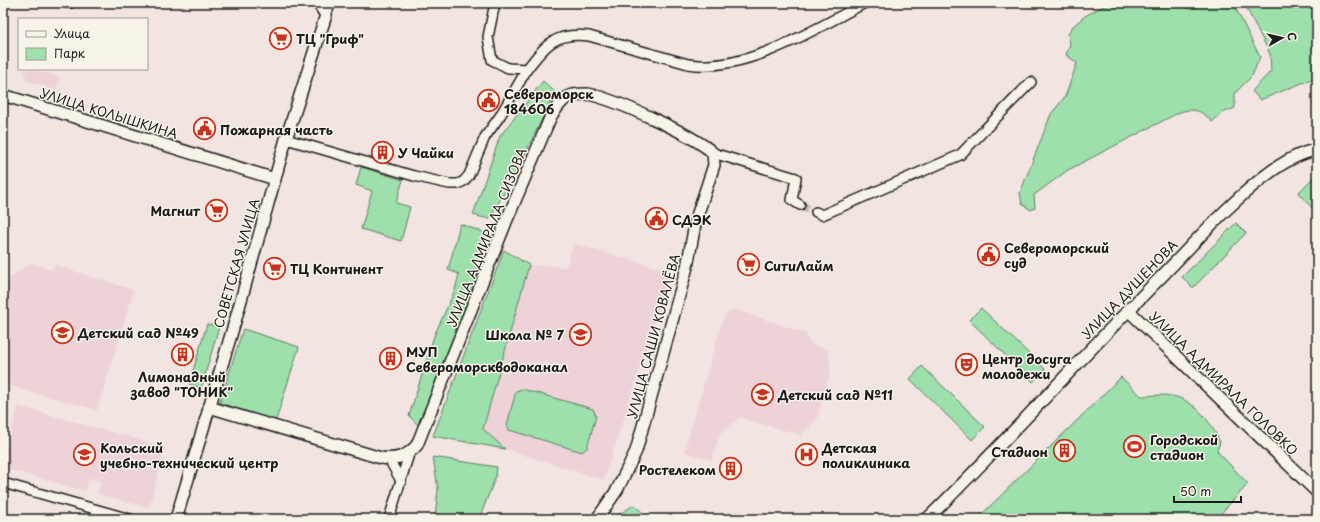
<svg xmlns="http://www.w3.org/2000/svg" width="1320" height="522" font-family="'Playpen Sans',sans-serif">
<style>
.built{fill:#edd3d8}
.green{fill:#9de0ab;stroke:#5c7e64}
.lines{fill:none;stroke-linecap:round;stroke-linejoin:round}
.minor-tunnel{stroke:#c7bcba;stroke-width:9;stroke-dasharray:9 4.5;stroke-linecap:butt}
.minor-casing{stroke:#1c1c1c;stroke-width:12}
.tertiary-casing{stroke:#1c1c1c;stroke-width:14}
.minor{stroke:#f7f3e8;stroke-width:9}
.tertiary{stroke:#f7f3e8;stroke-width:11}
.labels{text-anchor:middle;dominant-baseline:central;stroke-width:3;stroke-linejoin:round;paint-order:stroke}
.poi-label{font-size:13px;font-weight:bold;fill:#1c1c1c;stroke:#f7f3e8;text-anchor:start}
.street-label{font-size:13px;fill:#1c1c1c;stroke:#f7f3e8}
</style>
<rect width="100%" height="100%" fill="#f2e4e1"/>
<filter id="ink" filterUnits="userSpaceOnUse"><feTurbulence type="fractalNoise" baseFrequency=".025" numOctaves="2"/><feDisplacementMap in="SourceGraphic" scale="8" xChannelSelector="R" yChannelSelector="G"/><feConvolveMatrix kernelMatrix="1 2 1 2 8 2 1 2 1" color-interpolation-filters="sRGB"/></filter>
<g filter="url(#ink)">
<g class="built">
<polygon points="30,69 60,77 56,90 27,81 24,71"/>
<polygon points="573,244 671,271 604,480 505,449 483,429 529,265 566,267"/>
<polygon points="30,263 53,270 54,265 134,290 97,410 10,386 3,379 3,301 10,278"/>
<polygon points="734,309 806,333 809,343 828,350 831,370 817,419 801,435 740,418 720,433 712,460 684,452 724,315"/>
<polygon points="18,406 165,447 149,508 97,494 101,481 89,478 85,491 3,468 3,462"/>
</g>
<g class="green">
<path d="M 1109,3 L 1174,3 L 1190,9 L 1207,3 L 1233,3 L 1260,57 L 1252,76 L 1235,93 L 1235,108 L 1222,113 L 1212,122 C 1202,110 1192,107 1178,113 L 1068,170 L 1034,195 L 1035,208 L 1031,210 L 1022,204 L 1020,193 L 1051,114 L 1065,97 L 1077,63 L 1066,55 L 1070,44 L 1068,34 L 1073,26 L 1085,16 Z"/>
<polygon points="1244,3 1317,3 1317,77 1260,100 1252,91 1271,71 1270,54"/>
<polygon points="543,81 555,92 516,173 489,219 473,215 500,136"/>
<polygon points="361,167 403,180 396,203 410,207 401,241 361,229 372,191 356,185"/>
<polygon points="1317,176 1317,213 1298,193 1314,177"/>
<polygon points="1236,223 1246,233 1193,288 1182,277"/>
<polygon points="460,224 494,236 418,425 409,416 434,336 455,290 459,274 448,270"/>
<polygon points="504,250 529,265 483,429 505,449 433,436"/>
<polygon points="981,308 1045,369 1033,382 969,320"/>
<polygon points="207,324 219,327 201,388 189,384"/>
<polygon points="243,329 299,347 275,423 219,405"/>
<polygon points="922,366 985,427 972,440 910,379"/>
<path d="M 1121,377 L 1141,396 C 1151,396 1162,394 1172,396 C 1195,400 1211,422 1220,442 L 1217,451 L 1248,484 L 1216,519 L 977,519 Z"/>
<polygon points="522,389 593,409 596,416 587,448 582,452 509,430 507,425 516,391"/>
<polygon points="433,457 497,467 496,476 479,519 435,519 438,489"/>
<polygon points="634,505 642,512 645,519 615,519 618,515"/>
</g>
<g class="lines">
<polyline class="minor-tunnel" points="800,205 816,212"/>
<defs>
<g id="minor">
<polyline points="67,3 70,3"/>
<path d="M 495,3 L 488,37 L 492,60 L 508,68 L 527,69 C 546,44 556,32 589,36 L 688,64 C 747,73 814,29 865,3"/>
<polyline points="326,15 331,3"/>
<polyline points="286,139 414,176 449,184 458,184 464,181 469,175 485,137 500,116 527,69"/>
<polyline points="713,153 796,178 792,200 800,205"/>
<polyline points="816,212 822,215 960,155 1031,82"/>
<polyline points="389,459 401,481"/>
<polyline points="3,483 130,519"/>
<polyline points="389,519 409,454"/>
</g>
<g id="tertiary">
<polyline points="3,95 275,179"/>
<polyline points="1128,310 1317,492"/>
<path d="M 209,407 L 381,458 C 396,460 407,457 417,445 L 506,222 L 551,116 C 557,108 563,97 573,95 C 577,94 584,94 588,94 C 614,99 694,135 713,153 L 714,165 L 696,219 L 687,267 L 636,451 L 617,490 L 597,519"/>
<polyline points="176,519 236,318 286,139 326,15 318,3"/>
<path d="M 927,519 C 1008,440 1084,354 1164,274 C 1199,238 1233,199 1273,170 C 1286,161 1302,152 1317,150"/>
</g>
</defs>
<use href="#minor" class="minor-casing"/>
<use href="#tertiary" class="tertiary-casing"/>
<use href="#minor" class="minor"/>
<use href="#tertiary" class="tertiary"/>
</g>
</g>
<defs>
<symbol id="supermarket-ring" viewBox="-11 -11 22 22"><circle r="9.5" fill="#f7f3e8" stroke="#c8321e" stroke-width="1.5"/><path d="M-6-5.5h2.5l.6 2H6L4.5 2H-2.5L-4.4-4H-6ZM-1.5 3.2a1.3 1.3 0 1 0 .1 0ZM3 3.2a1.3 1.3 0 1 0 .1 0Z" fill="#c8321e"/></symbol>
<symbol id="civic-ring" viewBox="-11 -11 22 22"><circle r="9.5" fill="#f7f3e8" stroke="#c8321e" stroke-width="1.5"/><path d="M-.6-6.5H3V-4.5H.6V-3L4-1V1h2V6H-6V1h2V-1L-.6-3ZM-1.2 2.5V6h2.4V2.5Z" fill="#c8321e"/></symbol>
<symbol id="building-ring" viewBox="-11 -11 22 22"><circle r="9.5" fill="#f7f3e8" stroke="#c8321e" stroke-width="1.5"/><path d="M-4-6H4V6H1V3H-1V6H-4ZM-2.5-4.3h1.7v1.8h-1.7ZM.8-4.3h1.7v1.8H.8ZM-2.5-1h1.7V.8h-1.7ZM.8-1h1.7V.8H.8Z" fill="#c8321e"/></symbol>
<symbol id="school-ring" viewBox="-11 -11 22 22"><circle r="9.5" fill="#f7f3e8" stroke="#c8321e" stroke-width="1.5"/><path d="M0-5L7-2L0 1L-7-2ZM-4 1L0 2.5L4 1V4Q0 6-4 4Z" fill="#c8321e"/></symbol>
<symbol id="theatre-ring" viewBox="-11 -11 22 22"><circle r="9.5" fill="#f7f3e8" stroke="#c8321e" stroke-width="1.5"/><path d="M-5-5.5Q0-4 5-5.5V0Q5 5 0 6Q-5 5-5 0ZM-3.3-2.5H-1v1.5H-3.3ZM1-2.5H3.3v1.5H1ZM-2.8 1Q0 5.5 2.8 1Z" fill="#c8321e"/></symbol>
<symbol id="stadium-ring" viewBox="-11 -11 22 22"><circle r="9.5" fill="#f7f3e8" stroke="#c8321e" stroke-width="1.5"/><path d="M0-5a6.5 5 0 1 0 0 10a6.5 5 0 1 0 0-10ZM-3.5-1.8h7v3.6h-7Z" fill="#c8321e"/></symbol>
<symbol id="university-ring" viewBox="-11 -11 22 22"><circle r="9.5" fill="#f7f3e8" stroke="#c8321e" stroke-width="1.5"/><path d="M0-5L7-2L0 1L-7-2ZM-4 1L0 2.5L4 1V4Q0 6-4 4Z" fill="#c8321e"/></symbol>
<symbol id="hospital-ring" viewBox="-11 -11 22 22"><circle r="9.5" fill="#f7f3e8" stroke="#c8321e" stroke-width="1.5"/><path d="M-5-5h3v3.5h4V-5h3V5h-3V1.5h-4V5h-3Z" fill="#c8321e"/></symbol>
</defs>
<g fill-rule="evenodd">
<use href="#supermarket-ring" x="268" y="26" width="25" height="25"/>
<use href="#civic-ring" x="476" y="88" width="25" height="25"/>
<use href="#civic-ring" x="192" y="116" width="25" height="25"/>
<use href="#building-ring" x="370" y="140" width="25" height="25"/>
<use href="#supermarket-ring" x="204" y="198" width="25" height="25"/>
<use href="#civic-ring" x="644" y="206" width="25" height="25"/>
<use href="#civic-ring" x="976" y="242" width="25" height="25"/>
<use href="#supermarket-ring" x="736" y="252" width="25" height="25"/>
<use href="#supermarket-ring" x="262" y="256" width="25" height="25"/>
<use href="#school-ring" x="50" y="320" width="25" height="25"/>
<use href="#school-ring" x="568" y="322" width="25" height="25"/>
<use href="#building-ring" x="170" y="342" width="25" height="25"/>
<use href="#building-ring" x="378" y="346" width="25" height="25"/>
<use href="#theatre-ring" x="954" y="352" width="25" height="25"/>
<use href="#school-ring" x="750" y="382" width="25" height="25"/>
<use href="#stadium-ring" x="1122" y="434" width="25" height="25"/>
<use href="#building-ring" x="1052" y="438" width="25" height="25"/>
<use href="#university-ring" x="72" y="442" width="25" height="25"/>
<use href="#hospital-ring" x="794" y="442" width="25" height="25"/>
<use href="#building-ring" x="718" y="456" width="25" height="25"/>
</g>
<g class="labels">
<g class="poi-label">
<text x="296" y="38">ТЦ "Гриф"</text>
<text x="504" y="93">Североморск<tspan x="504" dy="15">184606</tspan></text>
<text x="220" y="129">Пожарная часть</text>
<text x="398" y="152">У Чайки</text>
<text x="200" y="210" text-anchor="end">Магнит</text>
<text x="672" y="219">СДЭК</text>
<text x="1004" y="247">Североморский<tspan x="1004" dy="15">суд</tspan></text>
<text x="764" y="265">СитиЛайм</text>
<text x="290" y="268">ТЦ Континент</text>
<text x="78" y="332">Детcкий сад №49</text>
<text x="564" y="334" text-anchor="end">Школа № 7</text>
<text x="406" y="351">МУП<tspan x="406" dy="15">Североморскводоканал</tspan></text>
<text x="982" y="358">Центр досуга<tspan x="982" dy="15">молодежи</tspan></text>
<text x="182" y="376" text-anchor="middle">Лимонадный<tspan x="182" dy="15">завод "ТОНИК"</tspan></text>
<text x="778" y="394">Детский сад №11</text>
<text x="1150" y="439">Городской<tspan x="1150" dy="15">стадион</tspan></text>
<text x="100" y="447">Кольский<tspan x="100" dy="15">учебно-технический центр</tspan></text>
<text x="822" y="447">Детская<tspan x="822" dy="15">поликлиника</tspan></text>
<text x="1048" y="451" text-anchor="end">Стадион</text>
<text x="716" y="469" text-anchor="end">Ростелеком</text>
</g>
<g class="street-label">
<text transform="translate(109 113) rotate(17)">УЛИЦА КОЛЫШКИНА</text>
<text transform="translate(486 237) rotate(-68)">УЛИЦА АДМИРАЛА СИЗОВА</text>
<text transform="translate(236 263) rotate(-74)">СОВЕТСКАЯ УЛИЦА</text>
<text transform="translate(1129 289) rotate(-46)">УЛИЦА ДУШЕНОВА</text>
<text transform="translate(653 336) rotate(-75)">УЛИЦА САШИ КОВАЛЁВА</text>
<text transform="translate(1224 383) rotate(44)">УЛИЦА АДМИРАЛА ГОЛОВКО</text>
</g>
</g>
<rect width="1320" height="522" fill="none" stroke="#f7f3e8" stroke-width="16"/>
<rect x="8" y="8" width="1304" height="506" fill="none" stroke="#1c1c1c" stroke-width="1.5" filter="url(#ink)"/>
<rect x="18" y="18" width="130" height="52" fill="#f7f3e8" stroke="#9f9d96"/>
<rect x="26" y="31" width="20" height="6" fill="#f7f3e8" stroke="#9f9d96"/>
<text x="54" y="38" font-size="12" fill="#1c1c1c">Улица</text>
<rect x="26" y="48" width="20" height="12" fill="#9de0ab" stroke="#9f9d96"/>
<text x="54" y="58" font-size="12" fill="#1c1c1c">Парк</text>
<g transform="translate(1282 38) rotate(82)" stroke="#f7f3e8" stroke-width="3" paint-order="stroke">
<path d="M0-3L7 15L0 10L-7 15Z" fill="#1c1c1c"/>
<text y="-6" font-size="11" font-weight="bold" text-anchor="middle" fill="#1c1c1c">С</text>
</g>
<path d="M1174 496v6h67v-6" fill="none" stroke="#1c1c1c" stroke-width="2"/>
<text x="1180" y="496" font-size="12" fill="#1c1c1c" stroke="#f7f3e8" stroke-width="3" paint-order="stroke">50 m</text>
</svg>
